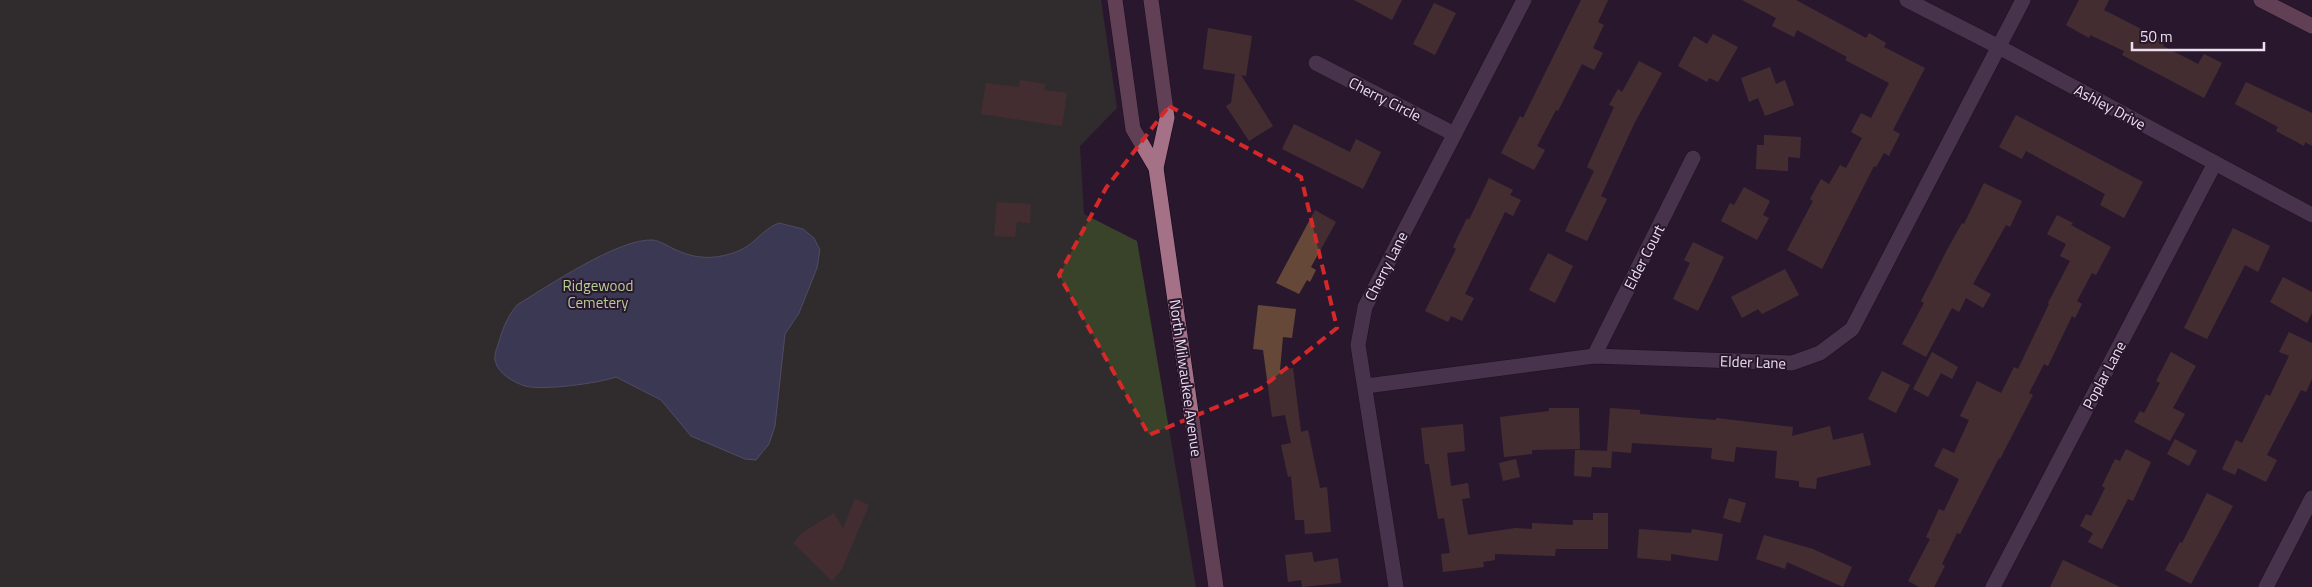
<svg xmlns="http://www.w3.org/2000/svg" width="2312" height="587" font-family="'Titillium Web',sans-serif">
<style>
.green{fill:#39432a}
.water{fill:#516182;stroke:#8087a3}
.building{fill:#654837}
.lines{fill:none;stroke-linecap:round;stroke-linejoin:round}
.minor-casing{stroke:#110316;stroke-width:16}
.major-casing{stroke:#110316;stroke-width:16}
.minor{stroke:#6a5570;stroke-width:15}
.major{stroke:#a47187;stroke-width:15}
.marked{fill:none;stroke:#d62828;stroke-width:4;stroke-dasharray:10 6;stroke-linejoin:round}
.labels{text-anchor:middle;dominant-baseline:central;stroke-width:4;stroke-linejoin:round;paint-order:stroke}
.street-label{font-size:15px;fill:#ece0f0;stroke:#29172e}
.park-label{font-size:15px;fill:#b6cf92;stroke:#29172e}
</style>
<rect width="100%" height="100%" fill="#29172e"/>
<polygon class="green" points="0,0 1101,0 1117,108 1080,146 1084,214 1137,241 1196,587 0,587"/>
<path class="water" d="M 779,223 L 803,229 L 814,238 L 820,250 L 817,268 L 799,313 L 785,334 L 775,426 L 769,444 L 756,460 L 745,459 L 691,436 L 661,400 L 616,377 C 600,383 542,391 525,386 C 513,382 498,374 495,360 C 494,355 497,347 499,342 C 503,327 508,316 517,305 C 548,286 619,238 653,240 C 660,241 668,246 674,249 C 695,259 713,260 736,252 C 754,246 762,229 779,223 Z"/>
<g class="building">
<polygon points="1354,0 1402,0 1392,20"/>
<polygon points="1581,0 1608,0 1598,22 1604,25 1593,48 1603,53 1594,70 1582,64 1558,111 1556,110 1537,146 1545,150 1534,170 1501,153 1520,116 1523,118"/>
<polygon points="1742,0 1796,0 1866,38 1869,33 1886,43 1884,47 1925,68 1893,130 1900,134 1889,156 1884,153 1876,167 1874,166 1822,269 1787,250 1813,201 1810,199 1821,179 1829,184 1840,165 1846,168 1862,138 1851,132 1861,113 1871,118 1889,83 1845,60 1847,57 1797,30 1794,37 1772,26 1776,18"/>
<polygon points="2079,0 2109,0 2104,10 2165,41 2163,46 2198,64 2204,54 2222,63 2204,98 2122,55 2124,51 2090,35 2089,38 2066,25"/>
<polygon points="1434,3 1456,13 1435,55 1413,44"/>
<polygon points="1208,28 1252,36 1246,76 1241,75 1273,126 1249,141 1226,106 1231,103 1235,74 1203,69"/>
<polygon points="1713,34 1738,47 1718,82 1709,78 1707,82 1678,66 1694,36 1707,44"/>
<polygon points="1639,61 1662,73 1634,124 1601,196 1607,199 1587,241 1565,231 1594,171 1587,167 1614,107 1609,105 1618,89 1622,92"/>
<polygon points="1770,67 1776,84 1785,80 1794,105 1765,116 1758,98 1749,102 1741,78"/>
<polygon points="1020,80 1045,84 1044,90 1067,93 1062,126 981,114 986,83 1019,87"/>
<polygon points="2246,82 2312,113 2312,146 2305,142 2304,146 2276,131 2278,127 2235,104"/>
<polygon points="2016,115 2143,182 2124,218 2100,205 2105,194 2026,151 2022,159 1999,147"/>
<polygon points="1294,124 1350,152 1356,139 1381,152 1363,189 1282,149"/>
<polygon points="1764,135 1801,137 1800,158 1788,157 1788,171 1756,169 1757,145 1764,145"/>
<polygon points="1489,178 1513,190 1510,195 1521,200 1513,216 1505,212 1465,294 1474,298 1462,321 1451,316 1448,322 1425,311 1456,249 1453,247 1467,218 1469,220"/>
<polygon points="1984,183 2022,201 2010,227 2006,225 1973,284 1991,294 1983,308 1966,298 1959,312 1952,308 1926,357 1902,344 1924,303 1921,301 1947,250 1962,223 1964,224"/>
<polygon points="1744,187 1770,201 1763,215 1769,218 1757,240 1721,221 1730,203 1734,205"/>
<polygon points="997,202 1031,204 1030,223 1017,222 1015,237 994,236"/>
<polygon points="1315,210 1336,222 1311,267 1316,270 1310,282 1307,280 1299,294 1276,283"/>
<polygon points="2057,215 2073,223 2071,225 2111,247 2096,275 2092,273 2077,301 2082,304 2075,318 2072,316 2048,366 2044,364 2029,393 2033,395 2000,459 1999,458 1960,534 1957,533 1942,564 1945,566 1934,587 1919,587 1908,581 1930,539 1926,537 1939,509 1944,511 1959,479 1934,466 1943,448 1954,453 1969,420 1960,416 1977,381 2001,393 2014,367 2018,369 2049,304 2048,303 2070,261 2060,256 2066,244 2047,234"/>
<polygon points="2233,228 2270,246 2258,272 2245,265 2207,339 2184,328"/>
<polygon points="1693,242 1724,257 1698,311 1673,299 1690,263 1684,260"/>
<polygon points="1548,253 1573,266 1555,303 1529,290"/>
<polygon points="1785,269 1799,295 1762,314 1758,309 1742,318 1731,297"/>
<polygon points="2283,277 2312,292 2312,313 2307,323 2270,302"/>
<polygon points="1258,305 1296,309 1292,338 1283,337 1280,370 1293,368 1301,432 1308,430 1320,488 1327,487 1331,532 1305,534 1304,520 1295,520 1291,476 1288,477 1281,445 1291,443 1285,415 1272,417 1263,350 1253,349"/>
<polygon points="2289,332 2312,343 2312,379 2306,392 2301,390 2267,455 2277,460 2266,482 2238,468 2235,475 2222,469 2236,440 2242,443 2266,394 2270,396 2289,356 2279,352"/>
<polygon points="1932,352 1958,367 1952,379 1941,373 1928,397 1913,389"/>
<polygon points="2171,352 2196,366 2173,408 2185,414 2170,441 2134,422 2140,411 2144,413 2160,383 2156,381"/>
<polygon points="1882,371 1910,385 1896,413 1868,399"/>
<polygon points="1549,408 1579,408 1580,449 1532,450 1532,454 1504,457 1500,417 1549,411"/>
<polygon points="1610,408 1640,410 1640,414 1716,420 1716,418 1793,427 1792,436 1830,426 1833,440 1863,433 1871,465 1817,478 1816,489 1799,487 1799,481 1775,478 1777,451 1736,447 1734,462 1711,459 1712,448 1632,443 1631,453 1607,451"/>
<polygon points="1463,424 1465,451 1447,453 1451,486 1468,483 1470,498 1462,499 1468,535 1516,528 1532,529 1532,523 1573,525 1573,520 1593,520 1593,513 1608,513 1608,549 1556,549 1555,556 1495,554 1495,560 1483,562 1484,567 1443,572 1441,554 1450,553 1444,518 1438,519 1429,464 1425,464 1421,428"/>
<polygon points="2175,439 2197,451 2189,466 2167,454"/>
<polygon points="2126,449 2151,462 2133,501 2128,499 2102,549 2088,542 2093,533 2080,526 2086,514 2091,516 2105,488 2102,486 2115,459 2120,461"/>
<polygon points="1575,450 1612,451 1611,468 1592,467 1591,477 1574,476"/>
<polygon points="1516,459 1520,477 1503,481 1499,463"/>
<polygon points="2207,493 2233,506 2191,584 2165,570 2180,542 2182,543"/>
<polygon points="1729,498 1746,503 1740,523 1723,518"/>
<polygon points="855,499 869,505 842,569 832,581 793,543 803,532 834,513 843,528"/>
<polygon points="1639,529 1691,533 1692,529 1723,534 1718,561 1671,554 1671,561 1637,558"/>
<polygon points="1764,535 1813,549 1852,567 1843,587 1787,562 1785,569 1756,559"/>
<polygon points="1312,552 1314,562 1338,558 1341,583 1302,587 1301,580 1288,582 1285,555"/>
<polygon points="2063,560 2120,587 2050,587"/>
</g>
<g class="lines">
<defs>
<g id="minor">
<polyline points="1907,0 1999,47 2312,215"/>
<polyline points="1316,63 1454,134"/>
<polyline points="1594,356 1693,158"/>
<polyline points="1366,386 1594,356 1792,363 1820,353 1852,329 2023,0"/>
<polyline points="1396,587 1358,345 1365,307 1524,0"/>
<polyline points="1993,587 2215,163"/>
<polyline points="2266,587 2312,498"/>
</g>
<g id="major">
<polyline points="1115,0 1133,129 1156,168"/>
<polyline points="1151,0 1167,118 1156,168 1216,587"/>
<polyline points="2261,0 2312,26"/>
</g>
</defs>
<use href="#minor" class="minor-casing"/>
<use href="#major" class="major-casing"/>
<use href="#minor" class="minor"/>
<use href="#major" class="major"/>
</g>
<path d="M0 0H2312V587H0ZM 1169,106 L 1301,177 L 1337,328 L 1260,389 L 1149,435 L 1059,275 L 1106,188 Z" fill="#29172e" fill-opacity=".55" fill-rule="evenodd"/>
<path class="marked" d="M 1169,106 L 1301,177 L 1337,328 L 1260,389 L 1149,435 L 1059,275 L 1106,188 Z"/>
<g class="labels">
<g class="street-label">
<text transform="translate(1385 99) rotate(27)">Cherry Circle</text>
<text transform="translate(2110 107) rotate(28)">Ashley Drive</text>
<text transform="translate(1644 257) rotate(-63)">Elder Court</text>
<text transform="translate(1386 266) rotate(-63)">Cherry Lane</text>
<text transform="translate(1753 362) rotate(2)">Elder Lane</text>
<text transform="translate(2104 375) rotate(-62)">Poplar Lane</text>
<text transform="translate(1186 378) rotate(82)">North Milwaukee Avenue</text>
</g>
<g class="park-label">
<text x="598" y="285">Ridgewood<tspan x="598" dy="17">Cemetery</tspan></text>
</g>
</g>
<path d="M2132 42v8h132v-8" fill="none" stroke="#ece0f0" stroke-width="2.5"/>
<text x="2140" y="42" font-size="15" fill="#ece0f0" stroke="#29172e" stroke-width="4" paint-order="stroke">50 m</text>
</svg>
